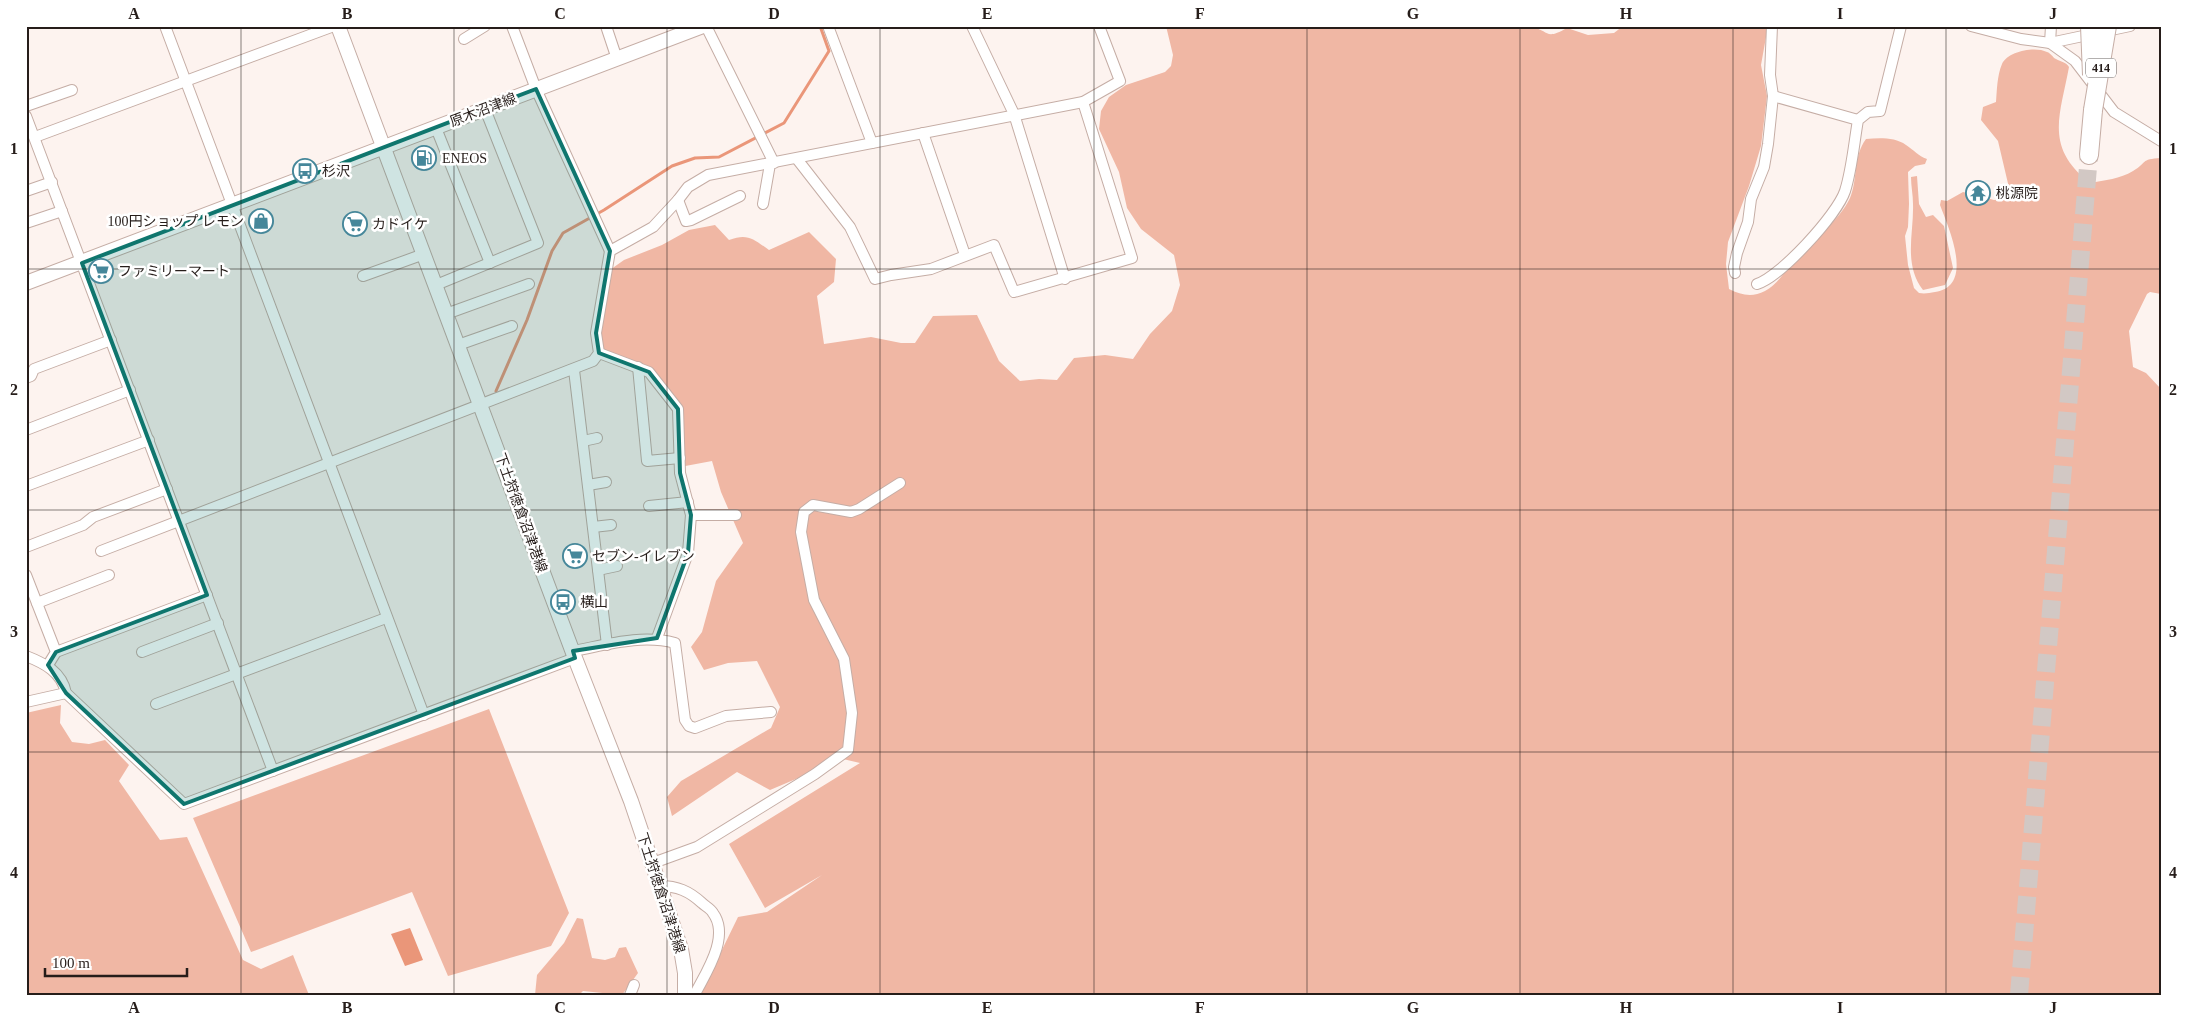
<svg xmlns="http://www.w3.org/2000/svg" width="2187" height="1021" font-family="'Times New Roman','Noto Sans JP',serif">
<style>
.green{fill:#f0b7a4}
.water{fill:#ea9679}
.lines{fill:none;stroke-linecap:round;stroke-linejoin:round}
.stream{stroke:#ea9679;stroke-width:3}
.highway-tunnel{stroke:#d2c8c4;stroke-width:18;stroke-dasharray:18 9;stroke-linecap:butt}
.street-casing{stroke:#c5ada5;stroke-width:12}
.secondary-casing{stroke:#c5ada5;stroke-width:16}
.highway-casing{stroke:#c5ada5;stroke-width:20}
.street{stroke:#fff;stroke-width:10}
.secondary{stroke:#fff;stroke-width:14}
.highway{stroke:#fff;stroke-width:18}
.highway-bridge-casing{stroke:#c5ada5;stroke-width:20;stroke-linecap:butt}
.highway-bridge{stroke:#fff;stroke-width:18}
.marked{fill:#0f766e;fill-opacity:0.2;stroke:#0f766e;stroke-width:4;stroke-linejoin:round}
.grid{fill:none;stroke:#261d1a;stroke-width:1;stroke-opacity:0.55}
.labels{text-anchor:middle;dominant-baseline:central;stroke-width:5;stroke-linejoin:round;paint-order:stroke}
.shield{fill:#fff;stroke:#67615f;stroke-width:1}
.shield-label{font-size:12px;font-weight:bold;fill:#261d1a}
.street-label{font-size:14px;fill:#261d1a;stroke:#fff}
.poi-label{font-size:14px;fill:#261d1a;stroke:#fff;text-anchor:start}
.neatline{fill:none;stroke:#261d1a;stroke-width:2}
.grid-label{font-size:16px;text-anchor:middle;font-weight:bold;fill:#261d1a}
</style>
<rect width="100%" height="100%" fill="#fdf3ef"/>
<g class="green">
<path d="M 1166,26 L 1495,26 C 1507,29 1519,25 1531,27 C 1550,30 1544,41 1567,28 L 1588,35 L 1614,33 L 1623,26 L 1768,26 L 1761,65 L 1767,96 L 1761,146 L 1749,186 L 1728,242 L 1726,264 L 1729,289 C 1741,295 1752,298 1765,291 C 1778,285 1787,268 1796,257 C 1814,237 1838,223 1850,198 C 1858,179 1853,156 1866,139 C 1879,138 1895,137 1906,145 C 1914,150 1918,156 1927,159 L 1925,164 L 1915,166 L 1908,172 L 1909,204 L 1908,227 L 1905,236 L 1908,265 L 1914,288 L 1919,293 C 1925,294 1929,293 1935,292 C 1975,286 1949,229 1940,205 L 1941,200 L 1947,201 L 1963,192 L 1994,200 L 2004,199 L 2010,192 L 1998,141 L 1981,120 L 1983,107 L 1996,102 C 1997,90 1997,76 2002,64 C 2008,51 2035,46 2047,52 C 2051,53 2053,58 2056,59 C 2061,62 2066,62 2069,67 C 2060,116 2044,147 2090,183 C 2105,180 2120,179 2133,171 C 2147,163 2140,159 2161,158 L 2161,294 L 2150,292 L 2147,294 L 2129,331 L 2133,367 L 2146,373 L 2161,389 L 2161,995 L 700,995 L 738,917 L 767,912 L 822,875 L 765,908 L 729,844 L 860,763 L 843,759 L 770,790 L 737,772 L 672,816 L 667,797 L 681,781 L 771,728 L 780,707 L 757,661 L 728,663 L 704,670 L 691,647 L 702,632 L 716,581 L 743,543 L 721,492 L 712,461 L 680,467 L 679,406 L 659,376 L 640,363 L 599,353 L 607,272 L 624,260 L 662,245 L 689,230 L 715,225 L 729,240 C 748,233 753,239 769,250 L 809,232 L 836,259 L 834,282 L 817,296 L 824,344 L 871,337 L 901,343 L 915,343 L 933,316 L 977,315 L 999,361 L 1020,381 L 1039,379 L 1057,380 L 1074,358 L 1105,355 L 1133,359 L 1150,334 L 1172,311 L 1180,285 L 1174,255 L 1141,229 L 1127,208 L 1119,172 L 1099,129 L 1101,111 L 1109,97 L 1126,85 L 1165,72 L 1171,66 L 1173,55 Z"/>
<path d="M 1917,176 L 1919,204 L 1926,217 L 1933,215 L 1944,226 L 1953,268 L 1945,285 L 1923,290 C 1903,264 1914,233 1913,204 C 1913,195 1911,186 1911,177 Z"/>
<polygon points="61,705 60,723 72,742 89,744 105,740 129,765 119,781 160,840 187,837 243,960 261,969 293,955 309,995 26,995 26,713"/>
<polygon points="489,709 569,913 551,946 448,976 412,892 251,952 193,818"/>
<polygon points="577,918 583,919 592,958 605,960 615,957 619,948 626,947 638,973 622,995 583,991 579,995 535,995 537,975 564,943"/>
</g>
<polygon class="water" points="410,928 423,960 405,966 391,934"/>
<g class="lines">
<polyline class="stream" points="496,391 527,320 552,251 563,233 604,210 672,166 695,158 719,157 784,123 829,51 820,26"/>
<polyline class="highway-tunnel" points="2019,995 2089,155"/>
<defs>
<g id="street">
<polyline points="165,26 424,715"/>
<polyline points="512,26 536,89 610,251"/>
<polyline points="606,26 617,59"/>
<polyline points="706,26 774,163"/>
<polyline points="828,26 872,143"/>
<polyline points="972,26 1014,114 1065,279"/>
<polyline points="1971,26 2021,39 2050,43 2130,26"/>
<polyline points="2051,26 2050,43 2075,61 2114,112 2161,141"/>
<polyline points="464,39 485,26"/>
<polyline points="1773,96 1858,120"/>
<polyline points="26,106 72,90"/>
<polyline points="26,116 273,771"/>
<polyline points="436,128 490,263"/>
<polyline points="923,133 965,255"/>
<polyline points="35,137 334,26"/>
<polyline points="797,159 850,227 875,279 891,275 931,269 994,245 1014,292 1132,258 1083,102"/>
<polyline points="26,191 52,182"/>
<polyline points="678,200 686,221 691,220 740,196"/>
<polyline points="763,204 770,164"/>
<polyline points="26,223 62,211"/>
<polyline points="1735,273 1734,267 1737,253 1748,222 1751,199 1764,167 1768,144 1773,96 1770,75 1772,26"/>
<polyline points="363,276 424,254"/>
<path d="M 1757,284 C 1780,277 1837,215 1845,191 C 1852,169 1854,143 1858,120 L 1868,112 L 1880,111 L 1901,26"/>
<polyline points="436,285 538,243 485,109"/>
<polyline points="446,314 529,284"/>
<polyline points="458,345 512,326"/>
<polyline points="599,353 649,372 678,409 680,473 691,515 688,553 657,638"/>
<polyline points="638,367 647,461 680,458"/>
<polyline points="574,370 607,645"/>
<polyline points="26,378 31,376 34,369 111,340"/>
<polyline points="26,430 130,390"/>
<polyline points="583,441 597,438"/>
<polyline points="588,485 606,482"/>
<polyline points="26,486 149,440"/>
<polyline points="649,506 688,502"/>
<polyline points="691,515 736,515"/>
<polyline points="593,527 611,525"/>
<polyline points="26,547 83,525 93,517 167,489"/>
<polyline points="101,551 593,361 599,353 596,333 610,251 653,227 678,200 688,187 708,175 1083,102 1120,81 1099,26"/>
<polyline points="598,570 617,566"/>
<polyline points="26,575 56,652 48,665"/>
<polyline points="37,603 109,575"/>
<path d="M 573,651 C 606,645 641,634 675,643 L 685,720 L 689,726 L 695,728 L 726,716 L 771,712"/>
<polyline points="56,652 207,595"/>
<polyline points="142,652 218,623"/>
<path d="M 26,656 C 44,663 62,672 66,693 L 184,804 L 575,658"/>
<polyline points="26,702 66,693"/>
<polyline points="156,704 386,618"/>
<polyline points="653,863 697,847 815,774 848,750 852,713 844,659 814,600 801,532 804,512 813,505 851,512 859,509 900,483"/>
<path d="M 660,886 C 677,886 689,891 702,903 C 705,906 711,909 713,913 C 730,936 707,971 696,992 L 692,995"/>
<polyline points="630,995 634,985"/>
</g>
<g id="secondary">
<polyline points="338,26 575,658 631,801 681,949 685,973 685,995"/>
<polyline points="26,283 703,26"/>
</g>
<polyline id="highway" points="2089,155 2093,110"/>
</defs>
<use href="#street" class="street-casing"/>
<use href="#secondary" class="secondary-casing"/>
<use href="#highway" class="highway-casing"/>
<use href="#street" class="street"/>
<use href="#secondary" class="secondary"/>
<use href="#highway" class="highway"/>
<defs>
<g id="highway-bridge">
<polyline points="2090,26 2092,75"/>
<polyline points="2093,110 2107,26"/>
</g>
</defs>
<use href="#highway-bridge" class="highway-bridge-casing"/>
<use href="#highway-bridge" class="highway-bridge"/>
</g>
<path class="marked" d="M 536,89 L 610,251 L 596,333 L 599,353 L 649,372 L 678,409 L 680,473 L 691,515 L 688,553 L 657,638 L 573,651 L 575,658 L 184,804 L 66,693 L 48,665 L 56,652 L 207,595 L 82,263 Z"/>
<path class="grid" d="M 241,26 L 241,995M 454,26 L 454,995M 667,26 L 667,995M 880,26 L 880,995M 1094,26 L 1094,995M 1307,26 L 1307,995M 1520,26 L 1520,995M 1733,26 L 1733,995M 1946,26 L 1946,995M 26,269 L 2161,269M 26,510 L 2161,510M 26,752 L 2161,752"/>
<defs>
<symbol id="fuel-ring" viewBox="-11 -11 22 22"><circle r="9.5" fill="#fff" stroke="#46879a" stroke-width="1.5"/><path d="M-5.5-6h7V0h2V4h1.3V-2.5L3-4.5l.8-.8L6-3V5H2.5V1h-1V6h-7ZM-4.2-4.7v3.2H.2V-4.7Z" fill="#46879a"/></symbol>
<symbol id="bus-ring" viewBox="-11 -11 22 22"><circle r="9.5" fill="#fff" stroke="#46879a" stroke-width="1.5"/><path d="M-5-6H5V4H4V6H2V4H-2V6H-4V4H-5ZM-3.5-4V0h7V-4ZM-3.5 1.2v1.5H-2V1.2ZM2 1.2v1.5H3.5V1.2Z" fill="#46879a"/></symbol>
<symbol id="temple-ring" viewBox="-11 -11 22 22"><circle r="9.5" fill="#fff" stroke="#46879a" stroke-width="1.5"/><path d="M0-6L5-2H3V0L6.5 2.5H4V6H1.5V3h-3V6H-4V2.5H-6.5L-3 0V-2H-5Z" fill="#46879a"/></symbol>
<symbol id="shop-ring" viewBox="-11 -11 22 22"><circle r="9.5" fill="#fff" stroke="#46879a" stroke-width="1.5"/><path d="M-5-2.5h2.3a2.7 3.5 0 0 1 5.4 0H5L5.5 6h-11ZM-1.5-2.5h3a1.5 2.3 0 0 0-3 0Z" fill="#46879a"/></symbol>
<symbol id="supermarket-ring" viewBox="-11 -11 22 22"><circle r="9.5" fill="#fff" stroke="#46879a" stroke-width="1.5"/><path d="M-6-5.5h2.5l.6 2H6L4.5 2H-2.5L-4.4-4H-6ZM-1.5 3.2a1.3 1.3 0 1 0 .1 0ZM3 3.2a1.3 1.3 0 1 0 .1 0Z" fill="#46879a"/></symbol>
</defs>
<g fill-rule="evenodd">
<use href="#fuel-ring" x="410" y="144" width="28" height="28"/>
<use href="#bus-ring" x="291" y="157" width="28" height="28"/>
<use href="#temple-ring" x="1964" y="179" width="28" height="28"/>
<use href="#shop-ring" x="247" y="207" width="28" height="28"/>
<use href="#supermarket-ring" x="341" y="210" width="28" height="28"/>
<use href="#supermarket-ring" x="87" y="257" width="28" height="28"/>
<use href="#supermarket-ring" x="561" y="542" width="28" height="28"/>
<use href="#bus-ring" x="549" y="588" width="28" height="28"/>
</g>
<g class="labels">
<rect class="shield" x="2086" y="58.5" width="30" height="19" rx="4"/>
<g class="shield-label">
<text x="2101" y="68">414</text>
</g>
<g class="street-label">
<text transform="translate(483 110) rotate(-21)">原木沼津線</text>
<text transform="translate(521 513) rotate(70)">下土狩徳倉沼津港線</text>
<text transform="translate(661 893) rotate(72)">下土狩徳倉沼津港線</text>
</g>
<g class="poi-label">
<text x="442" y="158">ENEOS</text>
<text x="322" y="171">杉沢</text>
<text x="1996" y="193">桃源院</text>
<text x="244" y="221" text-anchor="end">100円ショップ レモン</text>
<text x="372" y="224">カドイケ</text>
<text x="118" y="271">ファミリーマート</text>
<text x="592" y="556">セブン-イレブン</text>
<text x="580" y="602">横山</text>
</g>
</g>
<rect width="2187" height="1021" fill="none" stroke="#ffffff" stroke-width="55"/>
<path d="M45 968v8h142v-8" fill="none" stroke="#261d1a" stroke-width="2.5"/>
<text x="52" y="968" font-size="15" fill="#261d1a" stroke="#ffffff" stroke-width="4" paint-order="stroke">100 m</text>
<rect x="28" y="28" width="2132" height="966" class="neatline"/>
<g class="grid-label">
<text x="134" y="19">A</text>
<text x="347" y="19">B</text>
<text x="560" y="19">C</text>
<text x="774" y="19">D</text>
<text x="987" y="19">E</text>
<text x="1200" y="19">F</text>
<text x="1413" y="19">G</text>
<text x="1626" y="19">H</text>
<text x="1840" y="19">I</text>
<text x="2053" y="19">J</text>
<text x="14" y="154">1</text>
<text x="2173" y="154">1</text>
<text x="14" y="395">2</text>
<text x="2173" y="395">2</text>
<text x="14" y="637">3</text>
<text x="2173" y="637">3</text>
<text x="14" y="878">4</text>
<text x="2173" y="878">4</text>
<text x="134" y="1013">A</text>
<text x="347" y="1013">B</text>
<text x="560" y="1013">C</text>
<text x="774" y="1013">D</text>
<text x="987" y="1013">E</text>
<text x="1200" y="1013">F</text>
<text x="1413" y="1013">G</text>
<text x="1626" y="1013">H</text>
<text x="1840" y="1013">I</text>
<text x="2053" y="1013">J</text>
</g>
</svg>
